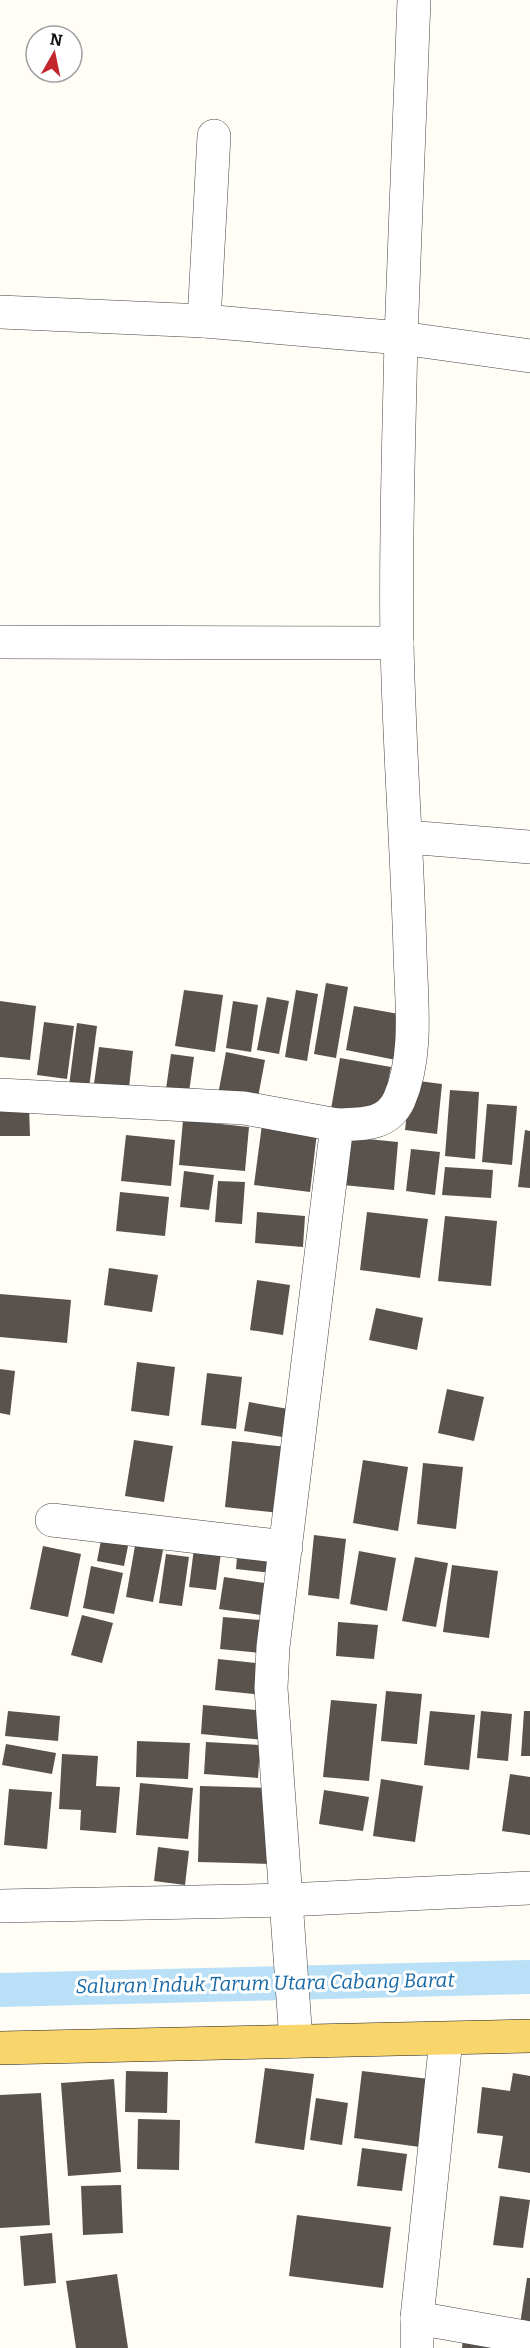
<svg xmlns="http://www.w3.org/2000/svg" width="530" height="2348" font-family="Bitter,serif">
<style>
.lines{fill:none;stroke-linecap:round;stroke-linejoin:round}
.canal{stroke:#b9e0f7;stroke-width:34}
.building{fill:#5a524d}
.minor-casing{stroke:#444;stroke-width:34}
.primary-casing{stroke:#222;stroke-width:34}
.minor{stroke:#fff;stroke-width:33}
.primary{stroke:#f9d66b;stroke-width:33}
.labels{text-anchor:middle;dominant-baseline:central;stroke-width:6;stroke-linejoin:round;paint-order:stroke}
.water-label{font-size:20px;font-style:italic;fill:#1768a6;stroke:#fff}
</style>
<rect width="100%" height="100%" fill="#fffdf5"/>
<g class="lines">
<polyline class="canal" points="0,1990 530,1977"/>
</g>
<g class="building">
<polygon points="326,983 348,987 336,1058 314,1054"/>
<polygon points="184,990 223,995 215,1052 175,1046"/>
<polygon points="296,990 318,994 307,1061 285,1057"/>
<polygon points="267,997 289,1001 279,1054 257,1050"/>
<polygon points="0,1001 36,1006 30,1060 0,1057"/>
<polygon points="233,1001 258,1005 251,1052 226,1048"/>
<polygon points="354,1006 410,1016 401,1061 346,1050"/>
<polygon points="44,1022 74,1026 67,1079 37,1075"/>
<polygon points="77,1023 97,1026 89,1088 69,1086"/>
<polygon points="99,1047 133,1051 129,1088 94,1084"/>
<polygon points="226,1052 265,1060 256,1108 217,1100"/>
<polygon points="171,1054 194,1057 189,1092 166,1089"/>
<polygon points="340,1058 391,1067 381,1118 331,1109"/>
<polygon points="411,1080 442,1084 437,1134 405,1130"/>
<polygon points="450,1090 479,1092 475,1159 445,1156"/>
<polygon points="487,1104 517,1106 512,1165 482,1162"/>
<polygon points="0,1106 29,1106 30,1136 0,1136"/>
<polygon points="263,1117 318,1124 310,1192 254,1185"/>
<polygon points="183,1120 249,1127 245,1171 179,1165"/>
<polygon points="525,1130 530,1131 530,1188 518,1187"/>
<polygon points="126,1135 175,1140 171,1186 121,1181"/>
<polygon points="347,1137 398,1142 394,1190 343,1185"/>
<polygon points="411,1149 440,1152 435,1195 406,1191"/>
<polygon points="445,1167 493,1170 491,1198 442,1195"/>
<polygon points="184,1171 214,1175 209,1210 180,1207"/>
<polygon points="218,1181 245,1182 242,1224 215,1222"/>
<polygon points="120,1192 169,1197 165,1236 116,1231"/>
<polygon points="257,1212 305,1216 303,1247 255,1243"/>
<polygon points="367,1212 428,1219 420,1278 360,1270"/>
<polygon points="445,1216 497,1221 491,1286 438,1281"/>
<polygon points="109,1268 158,1275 152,1312 104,1305"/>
<polygon points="257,1280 290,1285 283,1335 250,1330"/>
<polygon points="0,1294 71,1300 67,1343 0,1337"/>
<polygon points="376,1308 423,1318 417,1350 369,1340"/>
<polygon points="137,1362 175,1367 169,1416 131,1411"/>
<polygon points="0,1369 15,1371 10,1415 0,1413"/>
<polygon points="207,1373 242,1377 236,1429 201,1425"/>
<polygon points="447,1389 484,1397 474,1441 438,1433"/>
<polygon points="249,1402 294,1410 289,1438 244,1431"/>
<polygon points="134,1440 173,1446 164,1502 125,1496"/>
<polygon points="232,1441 287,1447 280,1513 225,1507"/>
<polygon points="363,1460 408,1467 398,1531 353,1523"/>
<polygon points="423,1463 463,1467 456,1529 417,1524"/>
<polygon points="102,1535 129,1541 124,1566 97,1561"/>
<polygon points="314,1535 346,1539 339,1599 308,1595"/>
<polygon points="136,1540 164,1545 153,1602 126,1597"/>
<polygon points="195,1541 222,1545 216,1590 189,1587"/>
<polygon points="238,1545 275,1549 272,1573 236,1569"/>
<polygon points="43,1546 81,1554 68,1617 30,1609"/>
<polygon points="359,1551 396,1558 387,1611 350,1604"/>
<polygon points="166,1554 189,1557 182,1606 159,1603"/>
<polygon points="415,1557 448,1563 436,1627 402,1621"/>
<polygon points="452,1565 498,1571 489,1638 443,1632"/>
<polygon points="91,1566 123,1573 114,1614 83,1608"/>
<polygon points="224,1577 272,1584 268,1616 219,1609"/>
<polygon points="82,1615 113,1623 102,1663 71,1655"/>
<polygon points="223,1617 273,1621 270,1654 220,1649"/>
<polygon points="338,1622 378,1625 374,1659 336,1656"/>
<polygon points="218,1659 266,1664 263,1695 215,1690"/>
<polygon points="386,1691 422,1694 417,1744 381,1741"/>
<polygon points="331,1700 377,1704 369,1781 323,1777"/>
<polygon points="203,1705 268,1711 265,1740 201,1734"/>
<polygon points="8,1711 60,1716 58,1741 5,1736"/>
<polygon points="430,1711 475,1715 469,1770 424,1765"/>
<polygon points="481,1711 512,1714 508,1761 477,1758"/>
<polygon points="524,1711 530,1711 530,1756 521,1756"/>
<polygon points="137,1741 190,1743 188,1779 136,1777"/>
<polygon points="206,1742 260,1745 258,1778 204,1774"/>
<polygon points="6,1744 56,1753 52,1774 2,1765"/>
<polygon points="62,1754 98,1756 96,1786 120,1787 116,1833 80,1830 81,1810 59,1809"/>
<polygon points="510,1774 530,1777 530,1835 502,1831"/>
<polygon points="381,1779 423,1786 415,1842 373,1836"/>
<polygon points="140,1783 193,1788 188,1839 136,1835"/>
<polygon points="200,1786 274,1788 272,1864 198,1862"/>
<polygon points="9,1789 52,1792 47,1849 4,1845"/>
<polygon points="324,1790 369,1797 363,1831 319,1824"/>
<polygon points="158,1847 189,1851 185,1885 154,1881"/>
<polygon points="265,2068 314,2074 304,2150 255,2143"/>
<polygon points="126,2071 168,2072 167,2113 125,2112"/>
<polygon points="362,2071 429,2079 420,2147 354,2138"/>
<polygon points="513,2073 530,2076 530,2173 498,2168 503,2136 477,2133 482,2087 510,2091"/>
<polygon points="114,2079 121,2172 68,2176 61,2083"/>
<polygon points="41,2093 50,2225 0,2228 0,2095"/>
<polygon points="316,2098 348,2103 342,2145 310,2140"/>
<polygon points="138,2119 180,2120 179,2170 137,2169"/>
<polygon points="362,2148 407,2154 402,2191 357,2186"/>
<polygon points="121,2185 123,2233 83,2235 81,2186"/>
<polygon points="500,2196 530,2200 523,2248 493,2245"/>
<polygon points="297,2215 391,2227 383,2288 289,2276"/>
<polygon points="52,2233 56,2283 24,2286 20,2236"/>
<polygon points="117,2274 128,2348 76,2348 66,2281"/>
<polygon points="527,2278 530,2278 530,2325 520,2324"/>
<polygon points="463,2338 494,2348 462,2348"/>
</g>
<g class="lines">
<defs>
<g id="minor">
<polyline points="0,312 204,321 401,338 414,0"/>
<polyline points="204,321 214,136"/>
<polyline points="0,642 397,643"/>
<polyline points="407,837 530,847"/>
<polyline points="0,1095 244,1108 337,1125"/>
<polyline points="52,1520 286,1547"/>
<polyline points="0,1906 287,1900 530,1888"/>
<path d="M 296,2041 L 271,1688 L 273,1647 L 337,1125 C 362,1124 387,1126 399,1100 C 419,1055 411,998 410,951 C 407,848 399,745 397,642 C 395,541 399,439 401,338 L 530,356"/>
<polyline points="417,2318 530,2338"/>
<polyline points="417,2348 417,2318 446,2039"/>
</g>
<polyline id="primary" points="0,2048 530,2036"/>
</defs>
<use href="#minor" class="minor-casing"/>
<use href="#primary" class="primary-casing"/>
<use href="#minor" class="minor"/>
<use href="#primary" class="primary"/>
</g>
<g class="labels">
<g class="water-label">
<text transform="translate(265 1983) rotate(-1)">Saluran Induk Tarum Utara Cabang Barat</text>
</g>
</g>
<g transform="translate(54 54) rotate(9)"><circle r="28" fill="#ffffff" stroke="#a0a0a0" stroke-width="1.5"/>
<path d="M0-4.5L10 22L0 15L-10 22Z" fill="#c4262e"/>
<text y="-9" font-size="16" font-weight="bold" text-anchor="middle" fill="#111111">N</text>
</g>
</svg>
